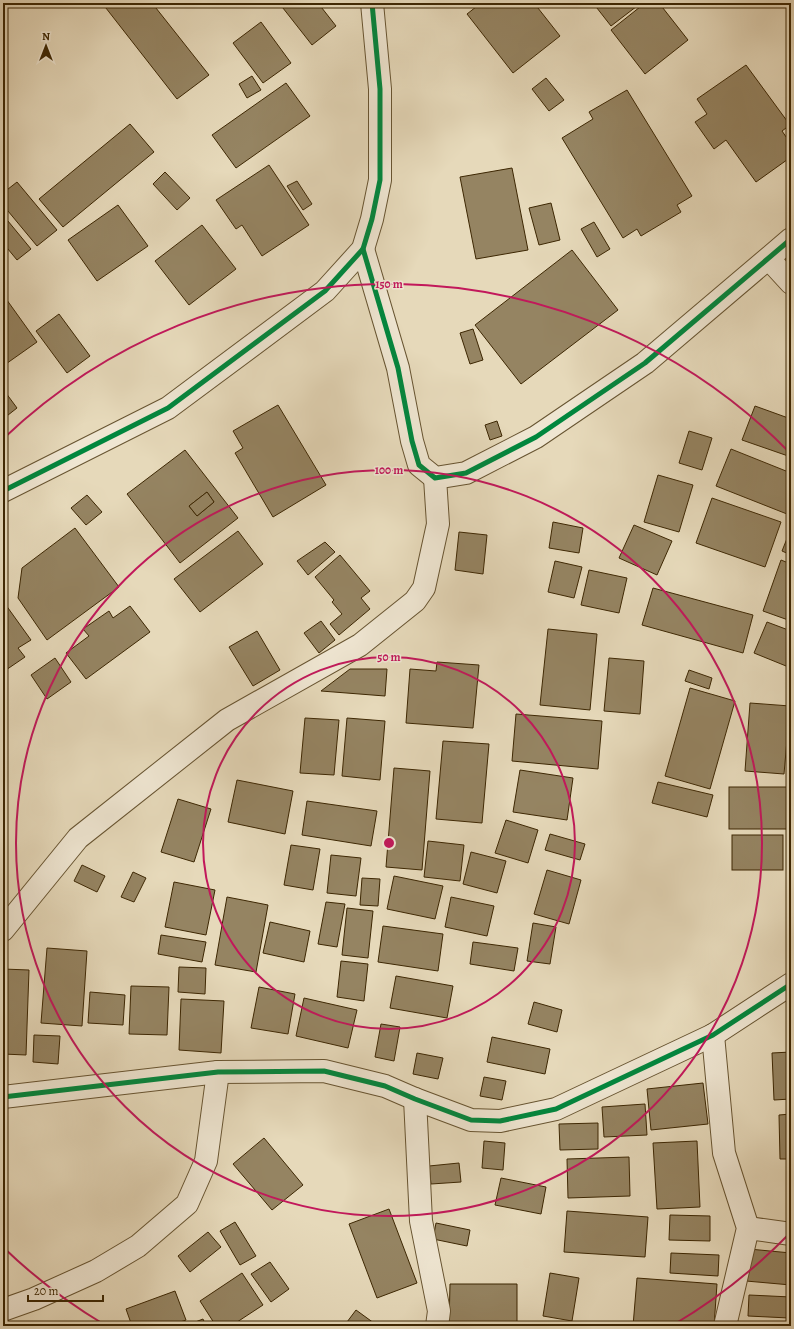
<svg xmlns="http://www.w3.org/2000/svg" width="794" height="1329" font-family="Alegreya,serif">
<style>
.building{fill:#958462;stroke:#3d2703;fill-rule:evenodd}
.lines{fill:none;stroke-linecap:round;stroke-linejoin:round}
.street-casing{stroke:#675431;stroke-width:24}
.street{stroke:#efe6d2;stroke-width:22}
.cycleway-casing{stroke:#efe6d2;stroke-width:8}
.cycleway{stroke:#00873e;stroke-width:5}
.ring{fill:none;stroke:#c2185b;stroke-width:2}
.centre{fill:#c2185b;stroke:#efe6d2;stroke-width:2}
.ring-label{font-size:12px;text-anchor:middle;font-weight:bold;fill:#c2185b;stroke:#efe6d2;stroke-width:3;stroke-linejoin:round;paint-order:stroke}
</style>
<rect width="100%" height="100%" fill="#e6d9ba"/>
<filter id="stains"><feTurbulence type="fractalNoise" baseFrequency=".005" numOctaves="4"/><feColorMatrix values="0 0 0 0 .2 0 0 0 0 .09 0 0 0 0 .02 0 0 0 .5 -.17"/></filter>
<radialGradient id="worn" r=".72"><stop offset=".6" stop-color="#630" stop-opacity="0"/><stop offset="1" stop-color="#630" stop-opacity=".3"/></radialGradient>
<g class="building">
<polygon points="102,3 152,3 209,75 177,99"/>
<polygon points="279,3 318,3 336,26 312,45"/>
<polygon points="481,3 534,3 560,36 513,73 467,14"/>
<polygon points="593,3 641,3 611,26"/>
<polygon points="645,3 659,3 688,40 645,74 611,30"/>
<polygon points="261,22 291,63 263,83 233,43"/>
<polygon points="746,65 790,125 782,131 791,144 791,157 756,182 726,140 714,149 695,122 707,114 697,99"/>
<polygon points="252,76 261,90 247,98 239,84"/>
<polygon points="546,78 564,100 549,111 532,89"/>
<polygon points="286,83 310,116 236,168 212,135"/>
<polygon points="627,90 692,196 677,205 681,212 641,236 637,229 623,238 562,138 593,119 589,112"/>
<polygon points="130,124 154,152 63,227 39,199"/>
<polygon points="269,165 309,225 262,256 242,225 236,229 216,200"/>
<polygon points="512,168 528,250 476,259 460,177"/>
<polygon points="165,172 190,198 177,210 153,184"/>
<polygon points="297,181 312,204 303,210 287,186"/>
<polygon points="17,182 57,230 37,246 3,205 3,193"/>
<polygon points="551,203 560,240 539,245 529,208"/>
<polygon points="118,205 148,246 97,281 68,240"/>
<polygon points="3,215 31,249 17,260 3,243"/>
<polygon points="594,222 610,249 597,257 581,229"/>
<polygon points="202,225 236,269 189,305 155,261"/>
<polygon points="572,250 618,310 521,384 475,325"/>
<polygon points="4,296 37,342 3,366 3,297"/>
<polygon points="59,314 90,356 67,373 36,331"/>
<polygon points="473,329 483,360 470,364 460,333"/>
<polygon points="3,389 17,408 3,419"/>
<polygon points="278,405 326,485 273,517 235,453 243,448 233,431"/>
<polygon points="755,406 791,419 791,457 742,440"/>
<polygon points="497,421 502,436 490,440 485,425"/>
<polygon points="689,431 712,438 702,470 679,463"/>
<polygon points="731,449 791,473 791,503 787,514 716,486"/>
<path d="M 185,450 L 238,518 L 180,563 L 127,494 ZM 207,492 L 214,502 L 197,516 L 189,506 Z"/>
<polygon points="658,475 693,485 679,532 644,522"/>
<polygon points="207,492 214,502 197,516 189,506"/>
<polygon points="87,495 102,512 86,525 71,508"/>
<polygon points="712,498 781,522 765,567 696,543"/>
<polygon points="553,522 583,528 579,553 549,548"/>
<polygon points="634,525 672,541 657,575 619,558"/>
<polygon points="75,528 119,587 47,640 18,598 22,568"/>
<polygon points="238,531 263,564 200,612 174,579"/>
<polygon points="790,531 791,532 791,555 782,551"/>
<polygon points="459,532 487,535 483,574 455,570"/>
<polygon points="325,542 335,552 308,575 297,561"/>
<polygon points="340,555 370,591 361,598 370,609 339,635 330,624 342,614 332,602 334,600 315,577"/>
<polygon points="781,560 791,564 791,621 763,611"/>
<polygon points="555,561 582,567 574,598 548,592"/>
<polygon points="589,570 627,578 619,613 581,605"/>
<polygon points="653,588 753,615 743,653 642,625"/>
<polygon points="3,601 31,640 18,648 25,657 3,672"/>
<polygon points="130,606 150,632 86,679 66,653 89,636 83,629 109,611 113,618"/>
<polygon points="321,621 335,640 319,653 304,633"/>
<polygon points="767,622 791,631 791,668 754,653"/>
<polygon points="548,629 597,634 590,710 540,705"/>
<polygon points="257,631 280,670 253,686 229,647"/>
<polygon points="55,658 71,682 47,699 31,675"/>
<polygon points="609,658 644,661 640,714 604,711"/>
<polygon points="437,662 479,665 473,728 406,723 410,669 436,671"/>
<polygon points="350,669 387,669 385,696 321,691"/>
<polygon points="689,670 712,678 709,689 685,681"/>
<polygon points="690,688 735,701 710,789 665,776"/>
<polygon points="750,703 790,706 784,774 745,771"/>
<polygon points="516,714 602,721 598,769 512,761"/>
<polygon points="305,718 339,720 334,775 300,773"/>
<polygon points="347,718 385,721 380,780 342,776"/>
<polygon points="443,741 489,744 482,823 436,819"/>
<polygon points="394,768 430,771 422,870 386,867"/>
<polygon points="520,770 573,778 567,820 513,812"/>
<polygon points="237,780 293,791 285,834 228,822"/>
<polygon points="658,782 713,795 707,817 652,803"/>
<rect x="729" y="787" width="62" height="42"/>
<polygon points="178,799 211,809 194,862 161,852"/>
<polygon points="307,801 377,811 371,846 302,835"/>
<polygon points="506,820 538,830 528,863 495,853"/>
<polygon points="550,834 585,844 580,860 545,850"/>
<rect x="732" y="835" width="51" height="35"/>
<polygon points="428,841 464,845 460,881 424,877"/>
<polygon points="291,845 320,849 313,890 284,885"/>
<polygon points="471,852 506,861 497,893 463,884"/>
<polygon points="331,855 361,858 356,896 327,893"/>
<polygon points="82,865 105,876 97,892 74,881"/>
<polygon points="547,870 581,880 569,924 534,914"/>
<polygon points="133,872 146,878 134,902 121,897"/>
<polygon points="394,876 443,886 435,919 387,909"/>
<polygon points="362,878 380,879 378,906 360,905"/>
<polygon points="174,882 215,890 206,935 165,927"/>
<polygon points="227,897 268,905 256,972 215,965"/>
<polygon points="451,897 494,906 487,936 445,927"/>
<polygon points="326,902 345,904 337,947 318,944"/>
<polygon points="347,908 373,911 368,958 342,955"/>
<polygon points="270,922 310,931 304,962 263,953"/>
<polygon points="533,923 556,927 550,964 527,961"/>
<polygon points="383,926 443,934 438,971 378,962"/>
<polygon points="161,935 206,942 202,962 158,954"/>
<polygon points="473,942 518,948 514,971 470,964"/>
<polygon points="47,948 87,951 82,1026 41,1023"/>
<polygon points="341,961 368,964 364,1001 337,997"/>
<polygon points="179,967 206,968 205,994 178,992"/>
<polygon points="3,969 29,970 26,1055 3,1054"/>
<polygon points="396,976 453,986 447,1018 390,1008"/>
<polygon points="131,986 169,987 167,1035 129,1034"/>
<polygon points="259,987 295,994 288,1034 251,1028"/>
<polygon points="90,992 125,995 123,1025 88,1023"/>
<polygon points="304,998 357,1010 348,1048 296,1036"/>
<polygon points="181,999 224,1001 221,1053 179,1050"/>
<polygon points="534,1002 562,1010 557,1032 528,1024"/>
<polygon points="381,1024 400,1027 394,1061 375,1057"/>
<polygon points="34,1035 60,1036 58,1064 33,1062"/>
<polygon points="492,1037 550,1049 545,1074 487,1062"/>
<polygon points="791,1052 791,1099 774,1100 772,1053"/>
<polygon points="417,1053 443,1058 438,1079 413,1074"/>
<polygon points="484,1077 506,1081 502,1100 480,1096"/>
<polygon points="703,1083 708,1124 651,1130 647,1089"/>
<polygon points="645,1104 647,1135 604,1137 602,1107"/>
<polygon points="791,1114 791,1159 780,1159 779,1115"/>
<polygon points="598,1123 598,1149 560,1150 559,1124"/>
<polygon points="264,1138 303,1185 272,1210 233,1164"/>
<polygon points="484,1141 505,1143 503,1170 482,1168"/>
<polygon points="697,1141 700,1207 657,1209 653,1143"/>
<polygon points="629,1157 630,1196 568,1198 567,1159"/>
<polygon points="459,1163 461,1182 431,1184 429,1166"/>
<polygon points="501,1178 546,1187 541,1214 495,1205"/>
<polygon points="389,1209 417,1283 377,1298 349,1224"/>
<polygon points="567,1211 648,1217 645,1257 564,1252"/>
<polygon points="670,1215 710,1216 710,1241 669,1240"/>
<polygon points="235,1222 256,1256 240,1265 220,1231"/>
<polygon points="436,1223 470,1230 467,1246 433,1239"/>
<polygon points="208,1232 221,1247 190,1272 178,1256"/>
<polygon points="749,1249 791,1253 791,1285 746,1281"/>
<polygon points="671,1253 719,1255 718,1276 670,1273"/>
<polygon points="270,1262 289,1289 271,1302 251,1274"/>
<polygon points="242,1273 263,1305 231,1326 216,1326 200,1301"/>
<polygon points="550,1273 579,1278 572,1321 543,1316"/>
<polygon points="637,1278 717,1284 714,1326 633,1326"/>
<polygon points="450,1284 517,1284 517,1326 449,1326"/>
<polygon points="175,1291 186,1320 169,1326 132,1326 126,1309"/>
<polygon points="749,1295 791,1297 791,1326 748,1326 748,1322 789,1323 789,1318 748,1316"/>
<polygon points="356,1310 378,1326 344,1326"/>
<polygon points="203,1319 206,1326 185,1326"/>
</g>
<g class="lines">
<defs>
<g id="street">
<polyline points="363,249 398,368 412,441 419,465 435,478 466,473 536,437 645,363 791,239"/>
<polyline points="769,259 791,283"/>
<polyline points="3,491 168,408 325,291 363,249 372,219 380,180 380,89 372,3"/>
<polyline points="3,930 78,838 227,720 360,645 415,601 424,588 438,524 435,478"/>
<polyline points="713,1035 724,1153 748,1228 725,1326"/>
<polyline points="3,1097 218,1072 324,1071 385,1086 415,1099 471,1120 500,1121 556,1109 713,1035 791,984"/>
<polyline points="415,1099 421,1221 439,1311 437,1326"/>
<polyline points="748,1228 791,1234"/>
<polyline points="3,1310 34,1299 96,1271 138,1246 187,1204 206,1161 218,1072"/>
</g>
</defs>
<use href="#street" class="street-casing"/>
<use href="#street" class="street"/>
<defs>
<g id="cycleway">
<polyline points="363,249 398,368 412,441 419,465 435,478 466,473 536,437 645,363 791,239"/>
<polyline points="3,491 168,408 325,291 363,249 372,219 380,180 380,89 372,3"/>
<polyline points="3,1097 218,1072 324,1071 385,1086 415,1099 471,1120 500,1121 556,1109 713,1035 791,984"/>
</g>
</defs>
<use href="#cycleway" class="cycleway-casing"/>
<use href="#cycleway" class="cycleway"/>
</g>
<g class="ring">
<circle cx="389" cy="843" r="186"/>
<circle cx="389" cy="843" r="373"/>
<path d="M788 1235A559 559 0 0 1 673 1325M105 1325A559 559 0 0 1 4 1248M4 438A559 559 0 0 1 788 451"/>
</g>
<circle cx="389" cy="843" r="6" class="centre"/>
<g class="ring-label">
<text x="389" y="288">150 m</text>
<text x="389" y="474">100 m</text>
<text x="389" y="661">50 m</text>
</g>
<rect width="794" height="1329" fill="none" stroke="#e6d9ba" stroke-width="16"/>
<rect x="4" y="4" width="786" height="1321" fill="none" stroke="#3d2703" stroke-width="2"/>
<rect x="8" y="8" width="778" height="1313" fill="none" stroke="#3d2703"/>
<g transform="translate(46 46)" stroke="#efe6d2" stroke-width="3" paint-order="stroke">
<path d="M0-3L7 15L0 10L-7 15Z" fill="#3d2703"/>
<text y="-6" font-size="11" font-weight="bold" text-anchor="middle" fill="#3d2703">N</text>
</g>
<path d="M28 1295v6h75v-6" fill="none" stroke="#3d2703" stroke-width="2"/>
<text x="34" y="1295" font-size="12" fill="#3d2703" stroke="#efe6d2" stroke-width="3" paint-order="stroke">20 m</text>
<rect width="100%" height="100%" filter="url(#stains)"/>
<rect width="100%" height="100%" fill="url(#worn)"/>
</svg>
